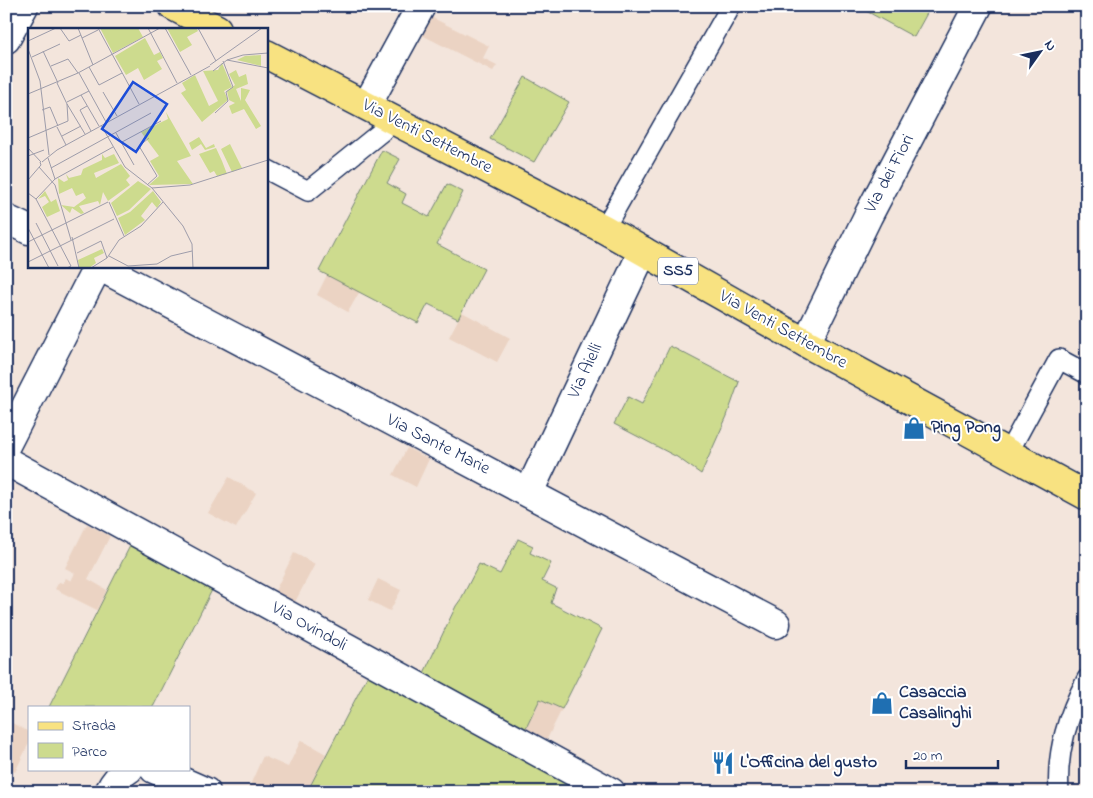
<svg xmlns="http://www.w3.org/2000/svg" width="1093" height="798" font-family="'Indie Flower',sans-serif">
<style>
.built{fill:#ebd3c3}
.green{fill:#cddb8e;stroke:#748576}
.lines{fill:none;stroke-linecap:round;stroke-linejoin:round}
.lane-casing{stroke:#1b2f5e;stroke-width:22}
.street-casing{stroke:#1b2f5e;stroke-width:31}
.secondary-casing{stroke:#1b2f5e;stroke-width:31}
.primary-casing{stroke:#1b2f5e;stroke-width:31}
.lane{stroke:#fff;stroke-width:19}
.street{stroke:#fff;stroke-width:28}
.secondary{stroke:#fff;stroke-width:28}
.primary{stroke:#f8e281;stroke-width:28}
.labels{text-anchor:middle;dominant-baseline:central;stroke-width:4;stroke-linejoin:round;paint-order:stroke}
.shield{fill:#fff;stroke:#5f6d8e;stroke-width:1}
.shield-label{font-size:16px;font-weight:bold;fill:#1b2f5e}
.street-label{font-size:18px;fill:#1b2f5e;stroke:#fff}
.poi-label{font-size:18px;font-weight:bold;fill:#1b2f5e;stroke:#fff;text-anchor:start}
.inset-road{fill:none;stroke:#9d9caa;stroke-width:1}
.view{fill:#1d4ed8;fill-opacity:0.15;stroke:#1d4ed8;stroke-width:2.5}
.inset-edge{fill:none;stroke:#1b2f5e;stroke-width:2.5}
</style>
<rect width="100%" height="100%" fill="#f3e5dc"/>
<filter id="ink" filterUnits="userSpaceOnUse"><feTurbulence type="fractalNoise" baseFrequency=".02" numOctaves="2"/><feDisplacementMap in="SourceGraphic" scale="10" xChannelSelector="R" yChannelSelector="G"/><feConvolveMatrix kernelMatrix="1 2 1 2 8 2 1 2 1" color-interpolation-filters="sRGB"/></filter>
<g filter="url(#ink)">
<g class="built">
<polygon points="425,14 489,46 483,58 497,65 493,71 416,32"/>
<polygon points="328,273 360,291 348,312 317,295"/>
<polygon points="462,312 510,338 497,362 449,337"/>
<polygon points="407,448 429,459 416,487 393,475"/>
<polygon points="229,477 256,493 236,528 208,513"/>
<polygon points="87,524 110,536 88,579 107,590 97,610 55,589 59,582 63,583 66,578 71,581 75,573 65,568"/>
<polygon points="294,553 315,564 295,602 275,591"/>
<polygon points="378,579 401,590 390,611 368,600"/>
<polygon points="540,699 562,709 547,739 526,728"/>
<polygon points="12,723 29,732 29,743 15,772 6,768 6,736"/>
<polygon points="301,740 326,754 307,792 247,792 263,756 288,767"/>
</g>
<g class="green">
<polygon points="857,6 931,6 914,37"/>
<polygon points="525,77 569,102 534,162 490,139"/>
<polygon points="382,150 400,159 387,183 406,194 402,203 429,217 447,184 463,192 437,244 484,269 458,319 428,304 418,323 319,271"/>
<polygon points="670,346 739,382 727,416 701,474 677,457 614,424 628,397 642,404"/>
<polygon points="518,539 533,546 530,553 551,563 542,581 556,588 551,603 602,629 562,709 540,699 526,728 424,673 456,606 461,599 479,564 500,574"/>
<polygon points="131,544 214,586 153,707 49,707"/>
<polygon points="369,673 581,792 307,792"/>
</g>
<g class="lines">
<defs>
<g id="lane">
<polyline points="266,169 308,191 396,120"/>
<polyline points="604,229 731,6"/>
<polyline points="1008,453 1059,359 1087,374"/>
<path d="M 1059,792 C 1056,751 1068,715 1087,679"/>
</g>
<g id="street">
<polyline points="6,39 24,6"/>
<polyline points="367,105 421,6"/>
<polyline points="6,219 29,230"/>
<path d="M 99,266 C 324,386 551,504 776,624"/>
<polyline points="6,445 98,266"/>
<polyline points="6,461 611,792"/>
<polyline points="529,492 643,251"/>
<polyline points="154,769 206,792"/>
<path d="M 109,792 C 114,782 119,775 129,769"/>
</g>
<polyline id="secondary" points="806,343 868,216 978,6"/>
<g id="primary">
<polyline points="173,6 217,29"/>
<polyline points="266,54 604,229 806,343 1087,496"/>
</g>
</defs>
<use href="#lane" class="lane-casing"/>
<use href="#street" class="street-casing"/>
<use href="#secondary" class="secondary-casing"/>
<use href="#primary" class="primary-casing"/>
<use href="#lane" class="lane"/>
<use href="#street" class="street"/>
<use href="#secondary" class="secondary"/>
<use href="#primary" class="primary"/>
</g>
</g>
<defs>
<symbol id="shop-bare" viewBox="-9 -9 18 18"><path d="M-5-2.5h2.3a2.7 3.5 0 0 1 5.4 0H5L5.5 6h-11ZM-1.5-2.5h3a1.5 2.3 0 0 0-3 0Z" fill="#1f6fb2" stroke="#fff" stroke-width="2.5" paint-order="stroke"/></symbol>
<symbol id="restaurant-bare" viewBox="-9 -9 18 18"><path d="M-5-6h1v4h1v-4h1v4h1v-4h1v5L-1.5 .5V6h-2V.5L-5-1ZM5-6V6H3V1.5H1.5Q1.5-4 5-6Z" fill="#1f6fb2" stroke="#fff" stroke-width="2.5" paint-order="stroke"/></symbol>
</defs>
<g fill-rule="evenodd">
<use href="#shop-bare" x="898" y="412" width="32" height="32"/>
<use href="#shop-bare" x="866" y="687" width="32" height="32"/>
<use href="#restaurant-bare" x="707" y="747" width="32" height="32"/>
</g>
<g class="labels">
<rect class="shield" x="658" y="257.5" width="40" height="27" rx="4"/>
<g class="shield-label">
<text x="678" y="271">SS5</text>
</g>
<g class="street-label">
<text transform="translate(427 137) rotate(27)">Via Venti Settembre</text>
<text transform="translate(890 174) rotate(-62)">Via dei Fiori</text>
<text transform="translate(783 330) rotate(29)">Via Venti Settembre</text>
<text transform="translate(586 371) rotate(-65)">Via Aielli</text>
<text transform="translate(438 445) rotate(27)">Via Sante Marie</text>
<text transform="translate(309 627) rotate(29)">Via Ovindoli</text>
</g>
<g class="poi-label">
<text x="931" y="428">Ping Pong</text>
<text x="899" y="693">Casaccia<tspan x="899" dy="21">Casalinghi</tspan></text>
<text x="740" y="763">L'Officina del gusto</text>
</g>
</g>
<g transform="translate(28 28)">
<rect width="240" height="240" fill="#f3e5dc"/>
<path d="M 72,0 L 110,0 L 115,9 L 85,25 ZM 139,0 L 168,0 L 170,3 L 159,9 L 164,17 L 152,24 ZM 117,10 L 126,27 L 132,24 L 135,30 L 129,33 L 134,41 L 116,52 L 110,40 L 98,47 L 87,28 ZM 233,27 L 233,38 L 209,32 L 217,28 ZM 194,35 L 204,59 L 196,63 L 200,72 L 174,94 L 153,65 L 158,62 L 154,55 L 167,47 L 181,78 L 190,73 L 175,43 L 190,42 ZM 208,42 L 211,49 L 218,46 L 220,56 L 208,61 L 213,73 L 213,60 L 222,62 L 217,72 L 233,98 L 228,101 L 216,81 L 204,86 L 201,78 L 207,75 L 201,72 L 199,63 L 207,57 L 201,46 ZM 138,84 L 163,128 L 149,133 L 165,156 L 121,157 L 131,148 L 122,133 L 131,128 L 113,104 L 140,91 ZM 171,109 L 178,120 L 186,116 L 187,119 L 177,122 L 173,116 L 164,122 L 161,115 ZM 202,116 L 214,140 L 204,144 L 193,121 ZM 188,120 L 194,133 L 199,146 L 189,148 L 186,143 L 182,145 L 171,126 ZM 74,126 L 77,130 L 86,126 L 91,135 L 66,145 L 68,150 L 93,136 L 102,148 L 98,152 L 102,157 L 80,173 L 75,164 L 72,177 L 70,173 L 51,178 L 56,185 L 53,186 L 44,180 L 42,185 L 33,177 L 46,179 L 58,170 L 55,165 L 48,168 L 44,160 L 31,166 L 30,150 L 36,154 L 40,152 L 38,146 L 41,150 L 53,147 L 55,141 L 74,132 ZM 110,153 L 123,161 L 101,182 L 89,188 L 83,175 ZM 17,163 L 23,174 L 28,171 L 32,183 L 19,189 L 14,179 L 21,174 L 17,168 L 10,171 ZM 125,163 L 133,174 L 129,180 L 124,174 L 113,188 L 117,192 L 97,207 L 90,190 L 102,184 ZM 74,221 L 76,225 L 66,230 L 68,235 L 61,240 L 51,240 L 50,232 Z" fill="#cddb8e"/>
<path class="inset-road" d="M 32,0 L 41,13 L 53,7M 50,0 L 65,37M 70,0 L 111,76M 120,0 L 149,55M 137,0 L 163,47M 170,0 L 188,33M 54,10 L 70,2M 0,13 L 28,0M 0,21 L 12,53 L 21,127M 15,23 L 30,55M 4,29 L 32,16M 199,32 L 215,27 L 240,25M 182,37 L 234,0M 23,38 L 40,31 L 50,45M 61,39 L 71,57 L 94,45M 185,43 L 199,32 L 240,40M 51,45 L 78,94M 75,64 L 89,88M 0,66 L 50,45 L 132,0M 53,67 L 71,98M 39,74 L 61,63M 39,76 L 57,106M 59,78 L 52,82 L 63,103M 14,82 L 22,79 L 30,98M 187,85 L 200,73 L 198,64 L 205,59 L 195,33M 73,97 L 97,139 L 124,160 L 155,198 L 164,216 L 165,240M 29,99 L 38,117M 88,105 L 106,137M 34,108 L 53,98M 0,110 L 40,93 L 39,76 L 29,55M 94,114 L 133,93M 0,120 L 13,134M 0,128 L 16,122M 14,134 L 29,122 L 182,38M 11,139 L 27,157 L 43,212M 23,140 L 123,85M 27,151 L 85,119M 0,152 L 13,137 L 12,134M 119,157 L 129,148 L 111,118 L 121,110M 124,160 L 162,157 L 240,132M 0,165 L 8,171 L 32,217 L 43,238 L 39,240M 8,171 L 27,151 L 20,130M 81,174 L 96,208M 8,195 L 30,238M 0,200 L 21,240M 44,209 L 51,240M 0,214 L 80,174M 49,225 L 73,213 L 79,230M 81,228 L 100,238 L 129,236 L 143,228 L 164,223M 0,234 L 86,191M 63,240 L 79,230 L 91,212 L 113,198 L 135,174"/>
<path class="view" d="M 105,54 L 139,76 L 108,124 L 74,101 Z"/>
<rect width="240" height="240" class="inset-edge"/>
</g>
<rect width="1093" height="798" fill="none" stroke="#fff" stroke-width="25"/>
<rect x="12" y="12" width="1068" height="773" fill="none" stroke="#1b2f5e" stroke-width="2" filter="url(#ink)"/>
<rect x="28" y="706" width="162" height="65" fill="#ffffff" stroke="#a4acbf"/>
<rect x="38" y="722" width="25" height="8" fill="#f8e281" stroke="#a4acbf"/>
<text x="72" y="730" font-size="15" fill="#1b2f5e">Strada</text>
<rect x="38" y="743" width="25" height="15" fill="#cddb8e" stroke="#a4acbf"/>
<text x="72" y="756" font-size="15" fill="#1b2f5e">Parco</text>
<g transform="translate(1040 52) rotate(57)" stroke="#ffffff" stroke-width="4" paint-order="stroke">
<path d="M0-4L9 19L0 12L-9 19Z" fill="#1b2f5e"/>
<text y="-8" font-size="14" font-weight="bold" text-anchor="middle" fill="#1b2f5e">N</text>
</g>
<path d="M906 760v8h92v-8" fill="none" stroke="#1b2f5e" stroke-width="2.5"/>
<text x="913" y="760" font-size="15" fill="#1b2f5e" stroke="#ffffff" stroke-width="4" paint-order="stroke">20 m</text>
</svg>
